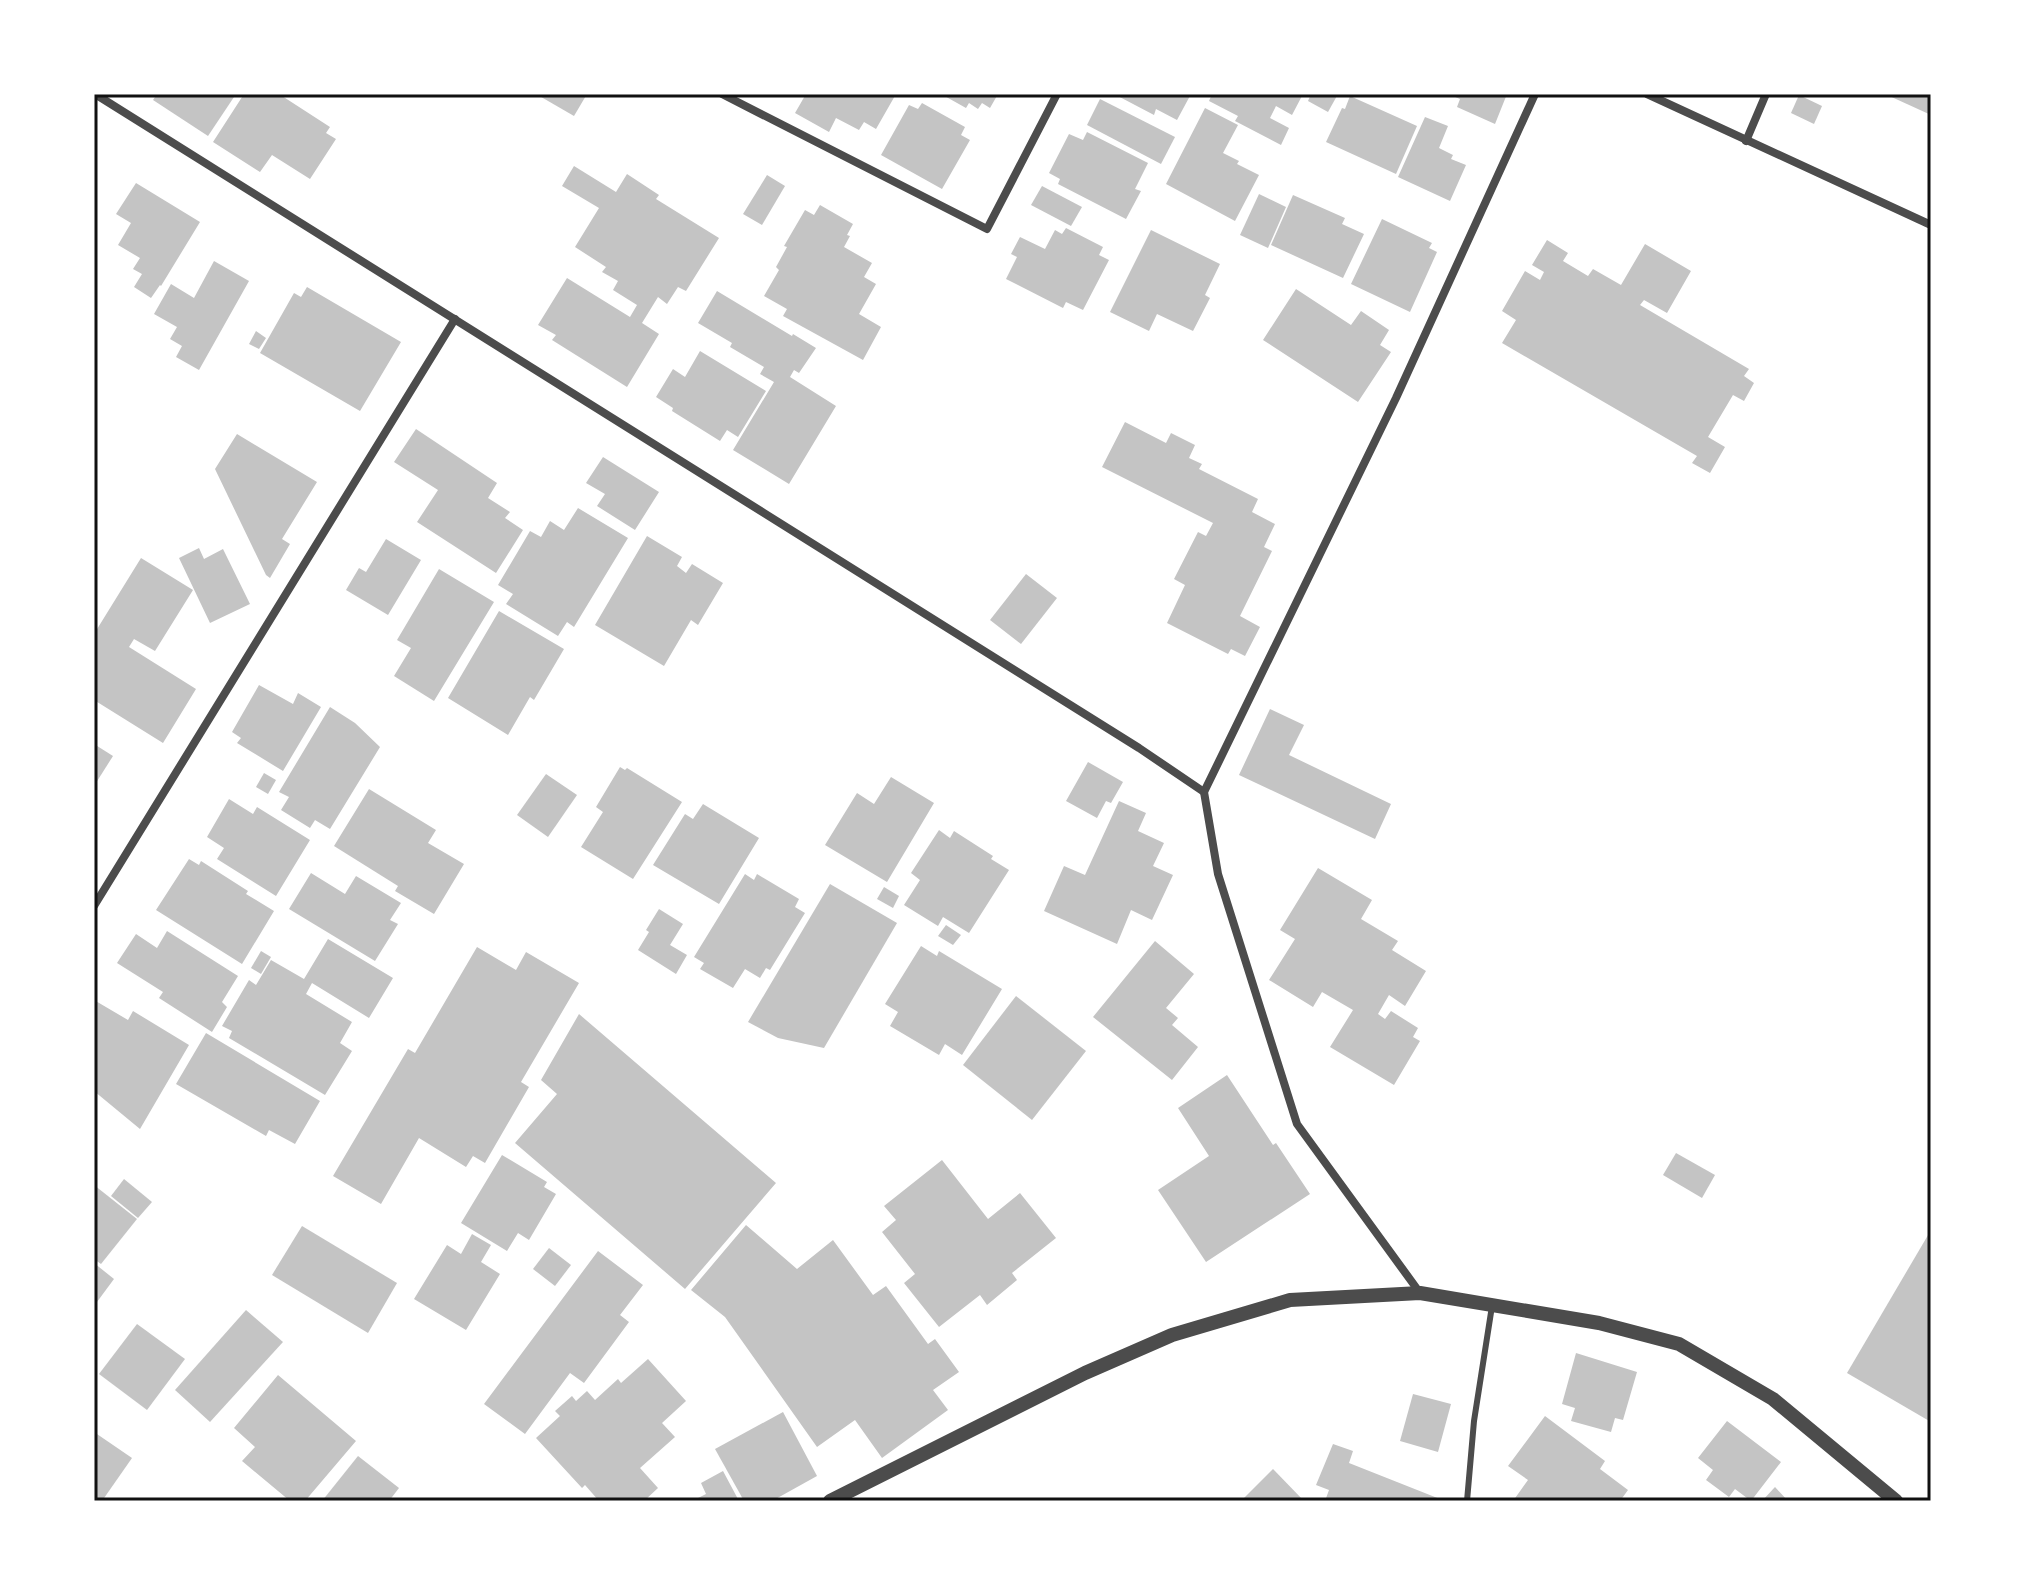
<svg xmlns="http://www.w3.org/2000/svg" width="2025" height="1595" font-family="'PT Sans',sans-serif">
<style>
.building{fill:#c4c4c4}
.lines{fill:none;stroke-linecap:round;stroke-linejoin:round}
.service{stroke:#4c4c4c;stroke-width:6}
.minor{stroke:#4c4c4c;stroke-width:8}
.tertiary{stroke:#4c4c4c;stroke-width:14}
.neatline{fill:none;stroke:#111;stroke-width:3}
</style>
<rect width="100%" height="100%" fill="#fff"/>
<g class="building">
<polygon points="157,94 236,94 208,136 153,100"/>
<polygon points="244,94 279,94 330,127 326,133 336,139 310,179 272,155 260,172 213,142"/>
<polygon points="536,94 587,94 574,116"/>
<polygon points="806,94 896,94 876,129 864,122 859,130 836,118 829,132 795,113"/>
<polygon points="941,94 998,94 990,108 982,103 978,109 969,103 966,108"/>
<polygon points="1114,94 1191,94 1177,120 1156,109 1154,115"/>
<polygon points="1212,94 1303,94 1292,115 1276,106 1270,118 1289,128 1281,145 1235,121 1238,116 1209,101"/>
<polygon points="1311,94 1338,94 1328,112 1308,101"/>
<polygon points="1448,94 1507,94 1495,124 1457,107 1460,99"/>
<polygon points="1885,94 1931,94 1931,115"/>
<polygon points="1799,95 1822,106 1814,124 1791,113"/>
<polygon points="1350,96 1417,126 1396,174 1326,142 1342,108 1345,109"/>
<polygon points="1100,99 1175,137 1161,164 1087,125"/>
<polygon points="922,103 965,127 961,135 970,140 942,189 881,155 909,105 918,109"/>
<polygon points="1205,108 1238,125 1223,153 1239,161 1237,164 1259,175 1235,221 1166,184"/>
<polygon points="1425,117 1448,126 1439,148 1453,155 1451,159 1466,165 1450,201 1398,177"/>
<polygon points="1087,132 1148,163 1135,189 1141,191 1126,219 1058,184 1060,179 1049,173 1069,134 1083,140"/>
<polygon points="574,166 616,192 627,174 659,195 656,199 719,238 686,291 678,287 667,304 658,297 642,323 659,334 627,387 552,340 556,335 538,325 567,278 630,317 637,305 613,290 618,281 602,272 606,267 575,247 599,208 562,186"/>
<polygon points="767,175 785,186 762,225 743,214"/>
<polygon points="136,183 200,222 161,286 160,285 151,298 134,287 142,274 133,269 140,258 118,245 131,223 116,214"/>
<polygon points="1042,186 1082,207 1071,226 1031,205"/>
<polygon points="1259,194 1286,207 1268,248 1240,235"/>
<polygon points="1293,195 1345,218 1342,224 1364,234 1343,278 1271,245"/>
<polygon points="820,205 853,224 847,235 850,236 844,247 872,263 864,277 876,284 859,314 881,327 863,360 783,316 787,309 764,296 779,270 776,267 787,247 784,246 805,210 814,215"/>
<polygon points="1382,219 1432,243 1429,248 1437,252 1410,312 1351,284"/>
<polygon points="1066,228 1103,247 1099,255 1109,260 1083,310 1066,302 1063,308 1006,279 1017,257 1011,254 1020,237 1045,249 1055,230 1062,234"/>
<polygon points="1151,230 1220,264 1205,295 1210,298 1193,331 1157,314 1149,331 1110,312"/>
<polygon points="1547,240 1568,253 1563,261 1588,276 1593,269 1621,285 1645,244 1691,271 1667,313 1644,300 1640,305 1749,369 1744,376 1754,383 1744,401 1733,395 1708,437 1725,447 1710,473 1692,463 1697,456 1502,343 1516,320 1502,311 1525,271 1540,280 1544,272 1532,265"/>
<polygon points="214,261 249,281 199,370 176,357 182,346 170,339 177,327 154,314 171,284 194,298"/>
<polygon points="307,287 401,342 360,411 260,353 294,293 301,297"/>
<polygon points="1296,289 1351,325 1361,311 1389,330 1380,345 1391,352 1358,402 1263,340"/>
<polygon points="717,291 792,336 793,334 816,348 799,373 794,370 790,377 836,406 789,484 733,450 774,382 760,374 764,367 730,347 732,343 698,323"/>
<polygon points="256,331 266,338 259,349 249,344"/>
<polygon points="700,351 766,391 738,437 727,430 720,441 672,411 673,408 656,397 673,369 685,377"/>
<polygon points="1125,422 1166,443 1171,433 1195,445 1189,458 1202,464 1199,469 1258,499 1252,512 1275,524 1264,547 1272,551 1240,616 1260,627 1245,656 1231,649 1228,654 1167,623 1185,585 1174,579 1198,532 1206,536 1213,523 1102,467"/>
<polygon points="416,429 497,483 488,498 510,512 505,518 523,530 496,573 417,522 438,490 394,462"/>
<polygon points="237,434 317,482 282,539 290,544 270,578 266,575 215,469"/>
<polygon points="603,457 659,492 635,530 597,506 605,494 586,483"/>
<polygon points="578,508 628,538 574,627 567,622 558,636 506,604 513,594 498,585 530,531 541,537 550,521 564,530"/>
<polygon points="647,536 682,557 677,566 686,573 692,564 723,583 698,625 691,620 664,666 595,625"/>
<polygon points="386,539 421,560 388,615 346,590 359,568 366,572"/>
<polygon points="199,548 204,559 223,549 250,604 210,623 179,558"/>
<polygon points="141,558 193,590 155,651 134,639 129,647 196,689 163,743 94,700 94,634"/>
<polygon points="439,569 494,602 434,701 394,676 411,648 397,640"/>
<polygon points="1026,574 1057,598 1021,644 990,620"/>
<polygon points="499,611 564,649 534,700 530,697 508,735 448,698"/>
<polygon points="259,685 293,704 298,693 321,707 283,771 237,743 241,738 232,732"/>
<polygon points="330,707 355,723 380,747 330,829 315,820 310,828 281,810 289,797 279,792"/>
<polygon points="1270,709 1304,725 1289,755 1391,804 1375,839 1239,775"/>
<polygon points="94,744 113,756 94,786"/>
<polygon points="1088,762 1123,782 1111,803 1106,801 1097,818 1066,801"/>
<polygon points="620,767 625,770 627,768 682,802 633,879 581,847 603,812 596,807"/>
<polygon points="264,773 276,780 268,794 256,787"/>
<polygon points="546,774 577,795 548,837 517,815"/>
<polygon points="891,777 934,803 887,882 825,845 857,793 874,804"/>
<polygon points="369,789 436,830 428,843 464,864 434,914 395,891 398,886 334,846"/>
<polygon points="229,799 253,814 257,807 310,840 276,896 217,859 224,848 207,837"/>
<polygon points="1119,801 1146,813 1138,831 1164,843 1153,866 1173,875 1152,920 1131,910 1117,944 1044,911 1064,866 1085,875"/>
<polygon points="703,804 759,838 719,904 653,865 685,814 693,819"/>
<polygon points="939,830 950,838 954,831 993,856 991,859 1009,870 969,933 943,917 938,926 904,905 920,880 911,873"/>
<polygon points="189,859 199,865 201,861 248,891 246,894 274,911 242,964 156,910"/>
<polygon points="1318,868 1372,900 1361,919 1398,941 1392,950 1426,971 1405,1006 1389,995 1378,1014 1385,1019 1391,1011 1418,1028 1413,1037 1420,1041 1394,1085 1330,1047 1353,1010 1322,992 1313,1007 1269,980 1295,939 1280,930"/>
<polygon points="311,873 345,894 356,876 401,903 390,920 398,924 375,961 289,909"/>
<polygon points="745,874 754,880 757,874 799,899 795,907 805,913 770,970 766,968 760,978 745,969 733,988 700,969 704,963 694,957"/>
<polygon points="830,884 897,923 824,1048 778,1038 748,1022"/>
<polygon points="884,887 899,896 893,908 877,899"/>
<polygon points="659,909 683,924 670,945 687,955 676,974 638,950 649,932 646,930"/>
<polygon points="946,925 961,935 953,945 938,936"/>
<polygon points="167,931 238,976 222,1002 227,1007 212,1032 159,998 163,992 117,963 136,934 157,948"/>
<polygon points="328,939 393,978 369,1018 312,983 306,994 352,1022 340,1043 352,1051 325,1095 229,1038 232,1031 222,1026 249,980 256,985 271,960 304,979"/>
<polygon points="1155,941 1194,974 1166,1008 1178,1018 1172,1025 1198,1047 1172,1080 1093,1017"/>
<polygon points="921,946 937,956 939,951 1002,989 962,1055 945,1044 939,1055 890,1026 898,1012 885,1004"/>
<polygon points="477,947 516,970 526,952 579,983 521,1082 529,1087 485,1163 473,1156 466,1167 419,1138 381,1204 333,1176 408,1049 415,1053"/>
<polygon points="261,951 271,957 261,974 251,968"/>
<polygon points="1016,996 1086,1051 1032,1120 963,1065"/>
<polygon points="94,1000 128,1020 133,1011 189,1045 140,1129 94,1091"/>
<polygon points="579,1014 776,1183 685,1289 515,1143 557,1094 541,1080"/>
<polygon points="206,1033 320,1101 295,1144 269,1130 266,1136 176,1084"/>
<polygon points="1227,1075 1273,1145 1276,1143 1310,1194 1206,1262 1158,1190 1209,1156 1178,1108"/>
<polygon points="1676,1153 1715,1175 1702,1198 1663,1175"/>
<polygon points="502,1155 547,1182 544,1187 556,1194 529,1240 518,1233 507,1251 461,1223"/>
<polygon points="942,1160 988,1219 1020,1193 1056,1238 1012,1273 1017,1280 987,1305 980,1295 939,1327 904,1283 915,1274 882,1232 896,1220 884,1206"/>
<polygon points="124,1179 152,1202 138,1218 111,1196"/>
<polygon points="94,1185 137,1219 101,1264 94,1259"/>
<polygon points="746,1225 797,1269 833,1240 873,1295 886,1286 928,1344 935,1339 959,1372 933,1390 948,1410 882,1458 855,1420 817,1447 725,1317 691,1290"/>
<polygon points="302,1226 397,1283 368,1333 272,1275"/>
<polygon points="1931,1230 1931,1422 1847,1373"/>
<polygon points="472,1234 491,1245 481,1262 500,1274 466,1330 414,1299 447,1245 461,1254"/>
<polygon points="549,1248 571,1265 555,1286 533,1269"/>
<polygon points="598,1251 643,1285 620,1315 629,1322 584,1383 570,1373 525,1434 484,1404"/>
<polygon points="94,1263 114,1279 94,1306"/>
<polygon points="246,1310 283,1342 210,1422 175,1390"/>
<polygon points="137,1324 185,1359 147,1410 99,1374"/>
<polygon points="1576,1353 1637,1372 1623,1420 1615,1418 1611,1432 1571,1421 1575,1408 1562,1404"/>
<polygon points="648,1359 686,1401 662,1423 675,1437 640,1468 658,1488 644,1501 599,1501 585,1485 582,1488 536,1438 560,1416 555,1411 572,1396 576,1401 587,1391 595,1400 618,1379 621,1383"/>
<polygon points="278,1375 356,1441 305,1501 290,1501 242,1461 255,1447 234,1428"/>
<polygon points="1413,1394 1451,1404 1438,1452 1400,1441"/>
<polygon points="783,1412 817,1476 772,1501 744,1501 715,1449"/>
<polygon points="1545,1416 1605,1461 1600,1469 1628,1490 1620,1501 1513,1501 1528,1480 1508,1466"/>
<polygon points="1727,1421 1781,1462 1751,1501 1735,1489 1729,1497 1706,1480 1713,1470 1698,1458"/>
<polygon points="94,1432 132,1458 102,1501 94,1501"/>
<polygon points="1333,1444 1353,1451 1349,1463 1445,1501 1325,1501 1329,1490 1316,1485"/>
<polygon points="358,1456 399,1488 389,1501 322,1501"/>
<polygon points="1273,1469 1304,1501 1241,1501"/>
<polygon points="723,1471 739,1501 692,1501 706,1494 701,1483"/>
<polygon points="1775,1487 1788,1501 1762,1501"/>
</g>
<g class="lines">
<polyline class="service" points="1467,1501 1474,1421 1492,1306"/>
<g class="minor">
<polyline points="95,94 1139,748 1204,792"/>
<polyline points="722,94 987,229 1057,94"/>
<polyline points="1647,94 1931,225"/>
<polyline points="1746,141 1766,94"/>
<polyline points="94,906 455,319"/>
<polyline points="1420,1293 1297,1124 1218,874 1204,792 1396,398 1535,94"/>
</g>
<polyline class="tertiary" points="830,1501 1085,1373 1172,1335 1290,1300 1420,1293 1599,1323 1679,1344 1773,1399 1896,1501"/>
</g>
<rect width="2025" height="1595" fill="none" stroke="#ffffff" stroke-width="192"/>
<rect x="96" y="96" width="1833" height="1403" class="neatline"/>
</svg>
